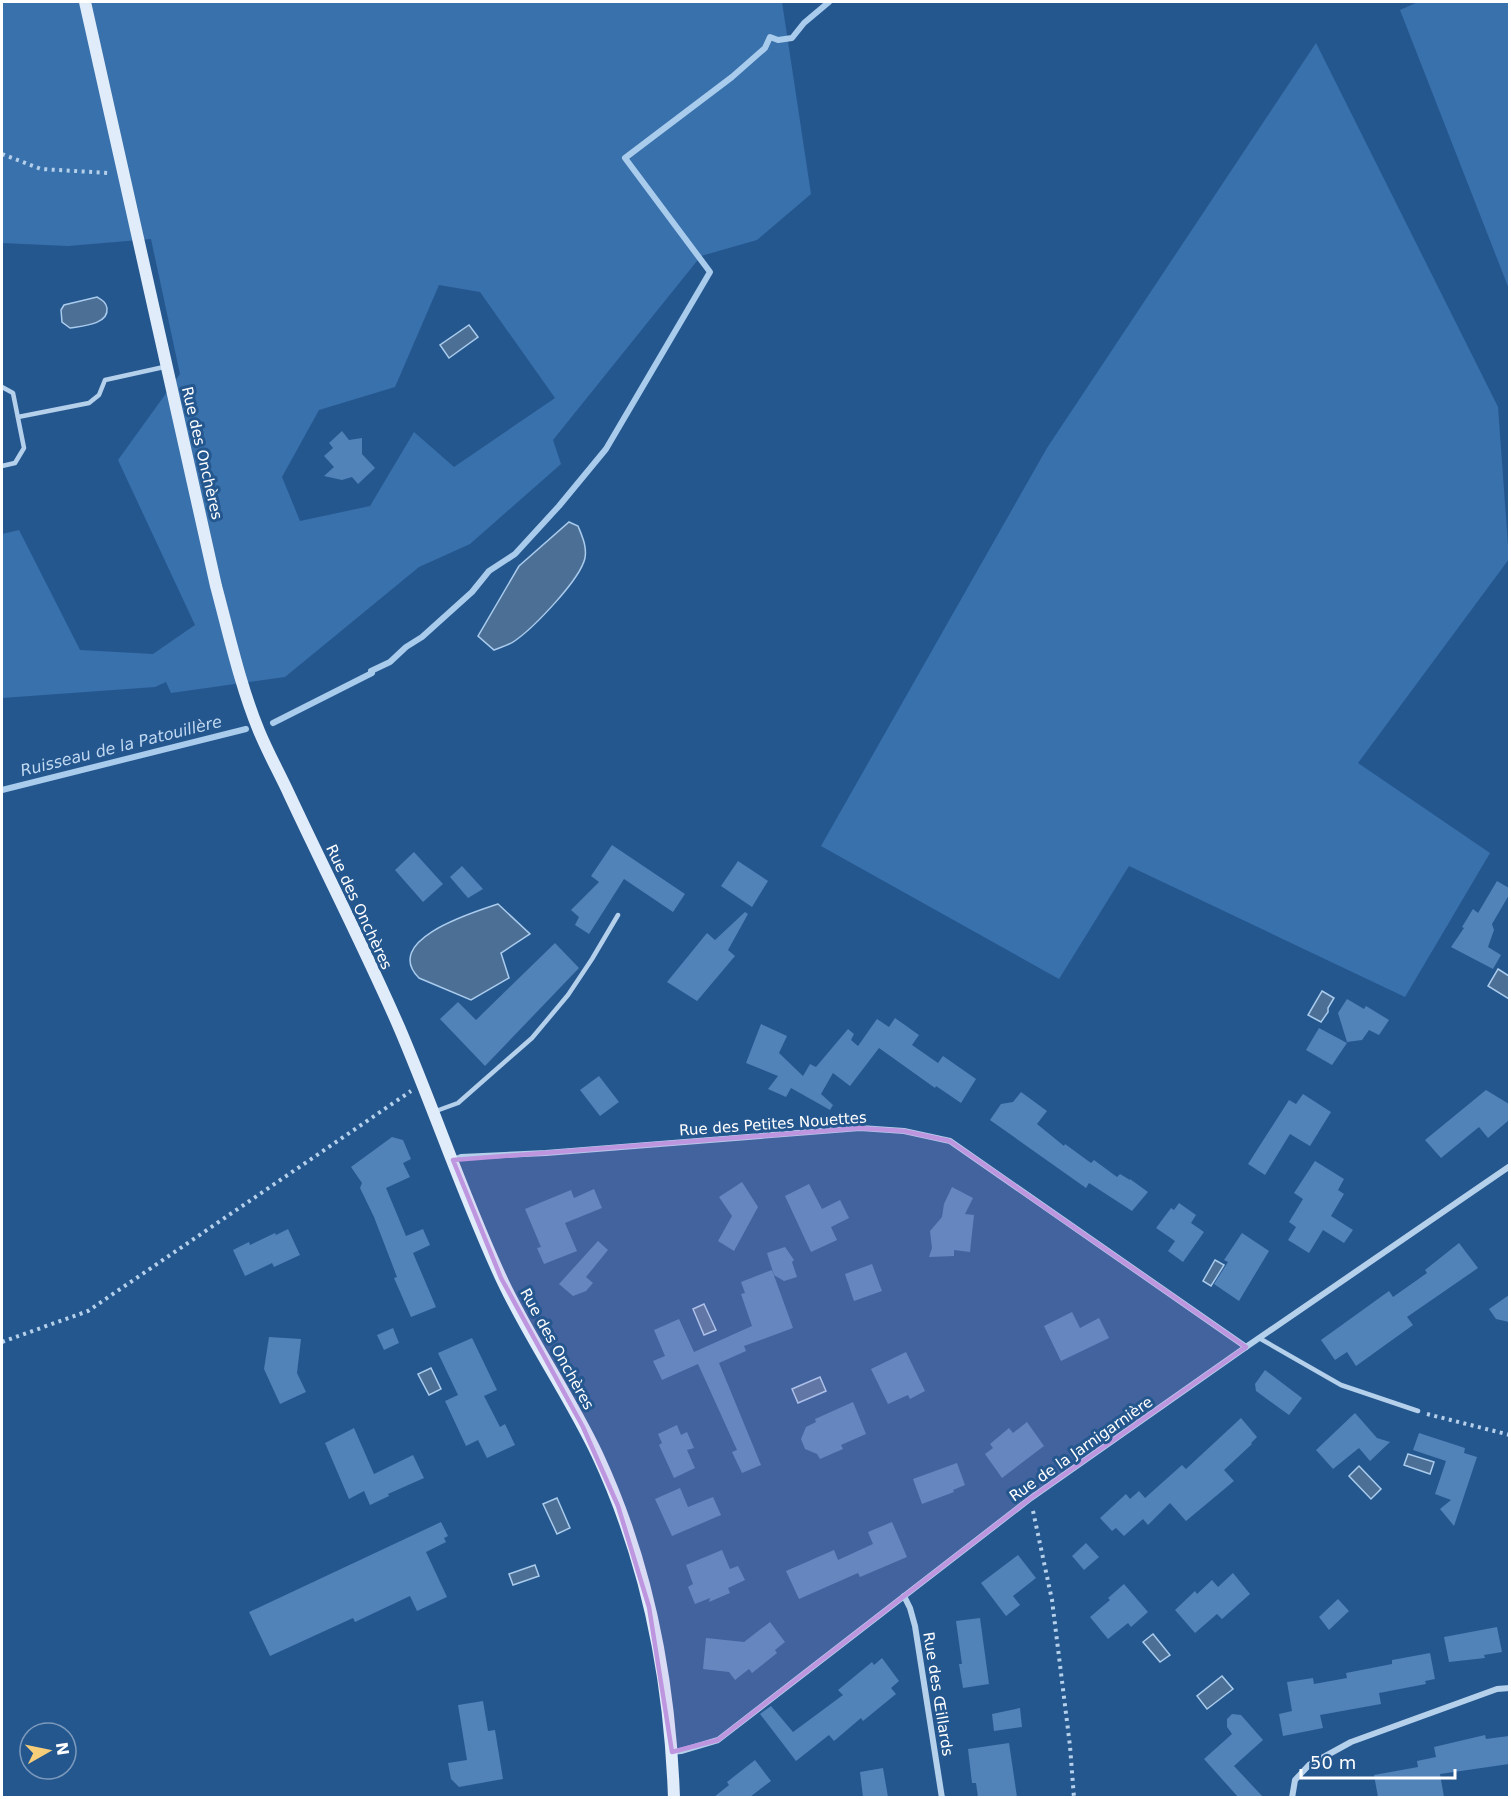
<svg xmlns="http://www.w3.org/2000/svg" width="1511" height="1799" font-family="'DejaVu Sans',sans-serif">
<style>
.green{fill:#3971ac;fill-rule:evenodd}
.water{fill:#4c6f96;stroke:#a9cbec;stroke-width:1.5}
.lines{fill:none;stroke-linecap:round;stroke-linejoin:round}
.stream{stroke:#a9cbec;stroke-width:6}
.building{fill:#5182b8}
.path{stroke:#b5d0eb;stroke-width:4;stroke-dasharray:3 4.5;stroke-linecap:butt}
.lane{stroke:#b5d0eb;stroke-width:4.5}
.street{stroke:#b5d0eb;stroke-width:6}
.secondary{stroke:#e0ecf9;stroke-width:12}
.marked{fill:#bd96df;fill-opacity:0.2;stroke:#bd96df;stroke-width:4.5;stroke-linejoin:round}
.labels{text-anchor:middle;dominant-baseline:central;stroke-width:6;stroke-linejoin:round;paint-order:stroke}
.street-label{font-size:15px;fill:#fff;stroke:#25578f}
.water-label{font-size:16px;font-style:italic;fill:#c1d9f2;stroke:#25578f}
</style>
<rect width="100%" height="100%" fill="#25578f"/>
<g class="green">
<path d="M 2,2 L 782,2 L 811,194 L 757,240 L 701,256 L 553,440 L 561,464 L 470,544 L 419,567 L 285,677 L 171,693 L 166,682 L 155,687 L 2,698 L 2,534 L 19,530 L 80,650 L 153,654 L 195,625 L 118,460 L 180,374 L 151,239 L 68,246 L 2,243 ZM 439,285 L 480,292 L 555,398 L 454,467 L 414,432 L 370,506 L 300,521 L 282,477 L 319,410 L 395,387 Z"/>
<polygon points="1418,2 1509,2 1509,289 1400,10"/>
<polygon points="1316,43 1498,407 1509,559 1358,763 1490,853 1405,997 1129,866 1059,979 821,846 1047,448"/>
</g>
<g class="water">
<path d="M 97,297 C 102,300 106,302 107,308 C 109,325 81,326 70,328 L 62,322 L 61,310 L 64,305 Z"/>
<polygon points="469,325 478,337 449,358 440,345"/>
<path d="M 569,522 L 578,526 C 582,536 587,546 585,558 C 580,580 534,627 516,640 C 510,645 501,647 494,650 L 478,636 L 519,566 Z"/>
<path d="M 498,904 L 530,934 L 501,953 L 509,978 L 471,1000 L 419,978 C 381,940 474,912 498,904 Z"/>
<polygon points="1498,969 1509,976 1509,999 1488,986"/>
<polygon points="1322,991 1334,998 1328,1008 1328,1012 1321,1022 1308,1015"/>
<polygon points="1215,1260 1224,1265 1211,1286 1203,1281"/>
<polygon points="704,1304 716,1330 704,1335 693,1309"/>
<polygon points="431,1368 441,1389 429,1395 418,1374"/>
<polygon points="820,1377 826,1391 798,1403 792,1389"/>
<polygon points="1408,1454 1434,1462 1430,1474 1404,1465"/>
<polygon points="1359,1466 1381,1489 1371,1499 1349,1476"/>
<polygon points="557,1498 570,1528 557,1534 543,1504"/>
<polygon points="535,1565 539,1576 513,1585 509,1574"/>
<polygon points="1153,1634 1170,1655 1160,1662 1143,1642"/>
<polygon points="1222,1676 1233,1689 1207,1709 1197,1696"/>
</g>
<g class="lines">
<g class="stream">
<polyline points="273,723 372,673 371,671 390,662 406,647 422,637 472,592 489,571 515,554 559,506 606,449 710,272 625,158 732,77 765,48 770,37 778,40 792,38 804,23 829,2"/>
<polyline points="2,790 246,729"/>
</g>
</g>
<g class="building">
<polygon points="342,431 349,440 362,438 362,454 375,468 358,484 352,477 342,480 324,476 334,467 324,456 333,448 329,443"/>
<polygon points="612,845 685,894 673,912 624,879 589,934 575,925 579,917 571,910 599,882 591,876"/>
<polygon points="414,852 443,884 423,902 395,870"/>
<polygon points="738,861 768,881 752,907 721,886"/>
<polygon points="462,866 483,889 468,898 450,877"/>
<polygon points="1497,881 1509,888 1509,895 1492,924 1494,930 1488,947 1501,955 1493,969 1451,947 1464,928 1462,927 1473,909 1478,913"/>
<polygon points="745,912 748,914 728,950 735,956 697,1001 667,982 707,933 715,940"/>
<polygon points="555,943 579,968 485,1066 440,1019 458,1002 476,1020"/>
<polygon points="1347,999 1364,1009 1366,1006 1389,1020 1379,1035 1369,1030 1362,1040 1347,1042 1338,1013"/>
<polygon points="895,1018 919,1035 912,1045 938,1063 943,1056 976,1079 961,1103 936,1086 935,1088 879,1048 850,1086 833,1073 821,1094 833,1105 830,1110 791,1088 786,1097 768,1089 778,1076 746,1063 761,1024 787,1036 779,1053 803,1076 810,1064 816,1067 848,1029 854,1034 851,1040 858,1046 877,1019 889,1027"/>
<polygon points="1319,1028 1347,1043 1332,1065 1306,1050"/>
<polygon points="599,1076 619,1102 600,1116 580,1090"/>
<polygon points="1486,1090 1509,1104 1509,1120 1488,1138 1479,1127 1441,1158 1425,1140"/>
<polygon points="1021,1092 1047,1111 1037,1124 1064,1146 1065,1144 1091,1163 1094,1160 1117,1177 1120,1174 1130,1180 1130,1179 1148,1192 1132,1211 1089,1183 1086,1188 990,1120 1001,1104 1013,1102"/>
<polygon points="1303,1094 1331,1112 1310,1146 1290,1134 1265,1175 1248,1164 1289,1100 1296,1104"/>
<polygon points="392,1137 403,1140 411,1159 403,1163 410,1177 386,1188 406,1236 423,1229 430,1245 413,1253 436,1307 411,1317 394,1278 397,1277 374,1217 360,1188 362,1183 351,1167"/>
<polygon points="1315,1161 1344,1179 1338,1190 1344,1194 1331,1216 1353,1230 1344,1243 1323,1230 1309,1253 1288,1240 1296,1227 1289,1222 1303,1199 1294,1193"/>
<polygon points="742,1182 758,1207 734,1251 718,1241 732,1216 719,1197"/>
<polygon points="809,1184 822,1209 840,1200 849,1218 831,1227 837,1240 811,1252 785,1196"/>
<polygon points="952,1187 973,1198 965,1214 974,1215 970,1252 954,1250 954,1256 929,1257 932,1248 930,1231 942,1217 944,1204"/>
<polygon points="594,1189 602,1208 565,1223 577,1251 544,1264 537,1248 541,1247 525,1209 571,1190 574,1198"/>
<polygon points="1179,1203 1196,1215 1191,1223 1204,1232 1183,1262 1168,1251 1175,1241 1156,1228 1171,1208 1174,1210"/>
<polygon points="288,1229 300,1255 274,1267 272,1263 245,1276 233,1250 249,1242 250,1245 275,1233 276,1235"/>
<polygon points="1242,1233 1269,1251 1239,1301 1214,1284 1228,1262 1224,1260"/>
<polygon points="598,1241 608,1250 586,1277 593,1283 586,1291 573,1296 559,1284"/>
<polygon points="1459,1243 1478,1268 1407,1317 1413,1325 1356,1366 1347,1352 1335,1360 1321,1340 1389,1291 1393,1297 1427,1273 1425,1270"/>
<polygon points="785,1247 794,1260 792,1262 797,1277 784,1281 774,1275 767,1253"/>
<polygon points="872,1264 882,1291 854,1301 845,1274"/>
<polygon points="772,1270 793,1328 744,1346 746,1351 719,1363 761,1465 742,1473 732,1452 737,1450 698,1364 662,1380 653,1361 665,1356 654,1330 679,1319 694,1352 752,1326 741,1294 745,1293 741,1282"/>
<polygon points="1509,1295 1509,1322 1496,1319 1489,1309"/>
<polygon points="1072,1312 1080,1328 1099,1318 1109,1338 1061,1361 1044,1326"/>
<polygon points="393,1328 399,1343 384,1350 377,1335"/>
<polygon points="269,1337 301,1339 297,1373 306,1392 280,1404 264,1369"/>
<polygon points="472,1338 497,1390 484,1396 500,1427 505,1424 515,1445 487,1458 478,1440 466,1446 445,1401 458,1395 438,1353"/>
<polygon points="906,1352 925,1391 910,1399 908,1395 888,1404 871,1369"/>
<polygon points="1265,1370 1302,1398 1289,1415 1256,1391 1255,1384"/>
<polygon points="853,1402 866,1434 841,1445 843,1449 820,1459 817,1454 805,1449 801,1439 806,1427 816,1422 815,1419"/>
<polygon points="1355,1413 1377,1438 1390,1442 1370,1461 1359,1448 1333,1469 1316,1450"/>
<polygon points="1241,1418 1257,1437 1251,1443 1252,1444 1224,1470 1234,1481 1186,1521 1170,1503 1148,1525 1143,1519 1124,1536 1116,1528 1112,1531 1100,1518 1126,1494 1130,1499 1139,1491 1145,1498 1182,1465 1186,1469"/>
<polygon points="1027,1422 1044,1446 1002,1478 985,1454 993,1448 990,1444 1009,1428 1013,1433"/>
<polygon points="677,1425 681,1435 687,1432 694,1448 687,1450 695,1468 674,1478 659,1445 662,1443 658,1434"/>
<polygon points="354,1428 374,1474 413,1455 424,1478 388,1494 389,1496 370,1505 364,1491 349,1499 325,1443"/>
<polygon points="1419,1433 1465,1448 1464,1453 1477,1457 1454,1526 1440,1509 1451,1500 1435,1494 1446,1461 1413,1450"/>
<polygon points="957,1463 965,1485 953,1490 954,1492 922,1504 913,1479"/>
<polygon points="680,1488 688,1507 713,1497 721,1515 672,1536 655,1499"/>
<polygon points="441,1522 448,1536 444,1538 446,1542 426,1552 447,1597 417,1611 410,1596 355,1622 353,1618 270,1656 249,1612"/>
<polygon points="892,1522 907,1557 860,1577 858,1573 799,1599 786,1571 834,1550 838,1560 873,1544 868,1532"/>
<polygon points="1086,1543 1099,1557 1084,1570 1072,1556"/>
<polygon points="722,1550 730,1569 738,1566 745,1580 728,1588 730,1593 709,1602 710,1598 695,1604 688,1587 693,1584 686,1565"/>
<polygon points="1018,1555 1036,1578 1013,1596 1020,1605 1006,1616 981,1583"/>
<polygon points="1233,1573 1250,1594 1222,1619 1217,1614 1195,1633 1175,1610 1195,1591 1197,1594 1212,1580 1218,1587"/>
<polygon points="1124,1584 1148,1612 1131,1627 1128,1623 1108,1639 1090,1617 1110,1600 1108,1598"/>
<polygon points="1338,1599 1349,1611 1329,1630 1319,1617"/>
<polygon points="980,1618 989,1684 963,1688 959,1664 962,1664 956,1621"/>
<polygon points="770,1622 785,1642 775,1650 777,1653 752,1673 749,1669 735,1680 729,1672 703,1669 706,1638 744,1642"/>
<polygon points="1497,1627 1502,1652 1484,1655 1485,1658 1449,1662 1444,1637"/>
<polygon points="1430,1653 1435,1679 1425,1681 1426,1684 1379,1693 1381,1704 1320,1715 1323,1728 1283,1736 1279,1714 1292,1711 1287,1682 1313,1678 1314,1684 1347,1678 1346,1673 1392,1664 1392,1660"/>
<polygon points="882,1658 899,1681 891,1688 896,1694 863,1721 861,1718 834,1741 829,1735 796,1761 760,1714 771,1706 793,1732 843,1695 838,1690 872,1662 874,1665"/>
<polygon points="483,1701 488,1731 495,1730 503,1779 459,1787 451,1779 448,1763 467,1760 458,1705"/>
<polygon points="1020,1708 1022,1727 994,1731 992,1714"/>
<polygon points="1232,1714 1241,1715 1263,1740 1234,1766 1263,1797 1238,1797 1204,1759 1232,1734 1227,1727 1227,1719"/>
<polygon points="1485,1735 1486,1739 1509,1736 1509,1764 1440,1774 1444,1797 1378,1797 1374,1775 1418,1767 1417,1761 1436,1757 1434,1747"/>
<polygon points="1009,1743 1017,1797 978,1797 976,1783 972,1783 968,1749"/>
<polygon points="755,1760 771,1781 750,1797 714,1797 729,1785 727,1782"/>
<polygon points="883,1768 888,1797 863,1797 860,1772"/>
</g>
<g class="lines">
<g class="path">
<polyline points="2,154 41,169 109,173"/>
<polyline points="2,1342 88,1311 411,1091"/>
<polyline points="1427,1414 1510,1435"/>
<polyline points="1033,1511 1052,1600 1070,1746 1074,1798"/>
</g>
<g class="lane">
<polyline points="2,387 13,393 24,448 15,463 2,466"/>
<polyline points="18,417 89,403 99,395 105,380 164,367"/>
<polyline points="436,1111 458,1103 532,1038 568,995 592,959 618,915"/>
<polyline points="1259,1338 1341,1385 1418,1411"/>
</g>
<g class="street">
<polyline points="453,1160 461,1157 546,1153 860,1128 904,1131 950,1141 1246,1347"/>
<polyline points="904,1596 910,1608 915,1626 942,1798"/>
<polyline points="672,1752 681,1751 718,1740 1031,1498 1246,1347 1510,1166"/>
<polyline points="1292,1798 1295,1780 1309,1765 1351,1742 1497,1689 1510,1688"/>
</g>
<path class="secondary" d="M 85,2 L 216,586 C 229,634 240,685 259,731 C 268,753 280,774 290,796 C 326,873 365,949 399,1027 C 435,1111 464,1199 503,1282 C 531,1341 569,1395 597,1454 C 647,1561 670,1681 674,1798"/>
</g>
<path class="marked" d="M 860,1128 L 904,1131 L 950,1141 L 1246,1347 L 1031,1498 L 718,1740 L 672,1752 L 649,1607 L 618,1506 L 583,1427 L 501,1278 L 453,1160 Z"/>
<g class="labels">
<g class="street-label">
<text transform="translate(202 453) rotate(77)">Rue des Onchères</text>
<text transform="translate(359 907) rotate(65)">Rue des Onchères</text>
<text transform="translate(773 1124) rotate(-4)">Rue des Petites Nouettes</text>
<text transform="translate(557 1349) rotate(61)">Rue des Onchères</text>
<text transform="translate(1081 1449) rotate(-35)">Rue de la Jarnigarnière</text>
<text transform="translate(938 1694) rotate(81)">Rue des Œillards</text>
</g>
<g class="water-label">
<text transform="translate(121 746) rotate(-14)">Ruisseau de la Patouillère</text>
</g>
</g>
<rect width="1511" height="1799" fill="none" stroke="#ffffff" stroke-width="6"/>
<g transform="translate(48 1751) rotate(81)"><circle r="28" fill="#25578f" stroke="#7c9abc" stroke-width="1.5"/>
<path d="M0-4.5L10 22L0 15L-10 22Z" fill="#f6cd79"/>
<text y="-9" font-size="16" font-weight="bold" text-anchor="middle" fill="#ffffff">N</text>
</g>
<path d="M1301 1769v9h154v-9" fill="none" stroke="#ffffff" stroke-width="3"/>
<text x="1310" y="1769" font-size="18" fill="#ffffff" stroke="#25578f" stroke-width="4.5" paint-order="stroke">50 m</text>
</svg>
